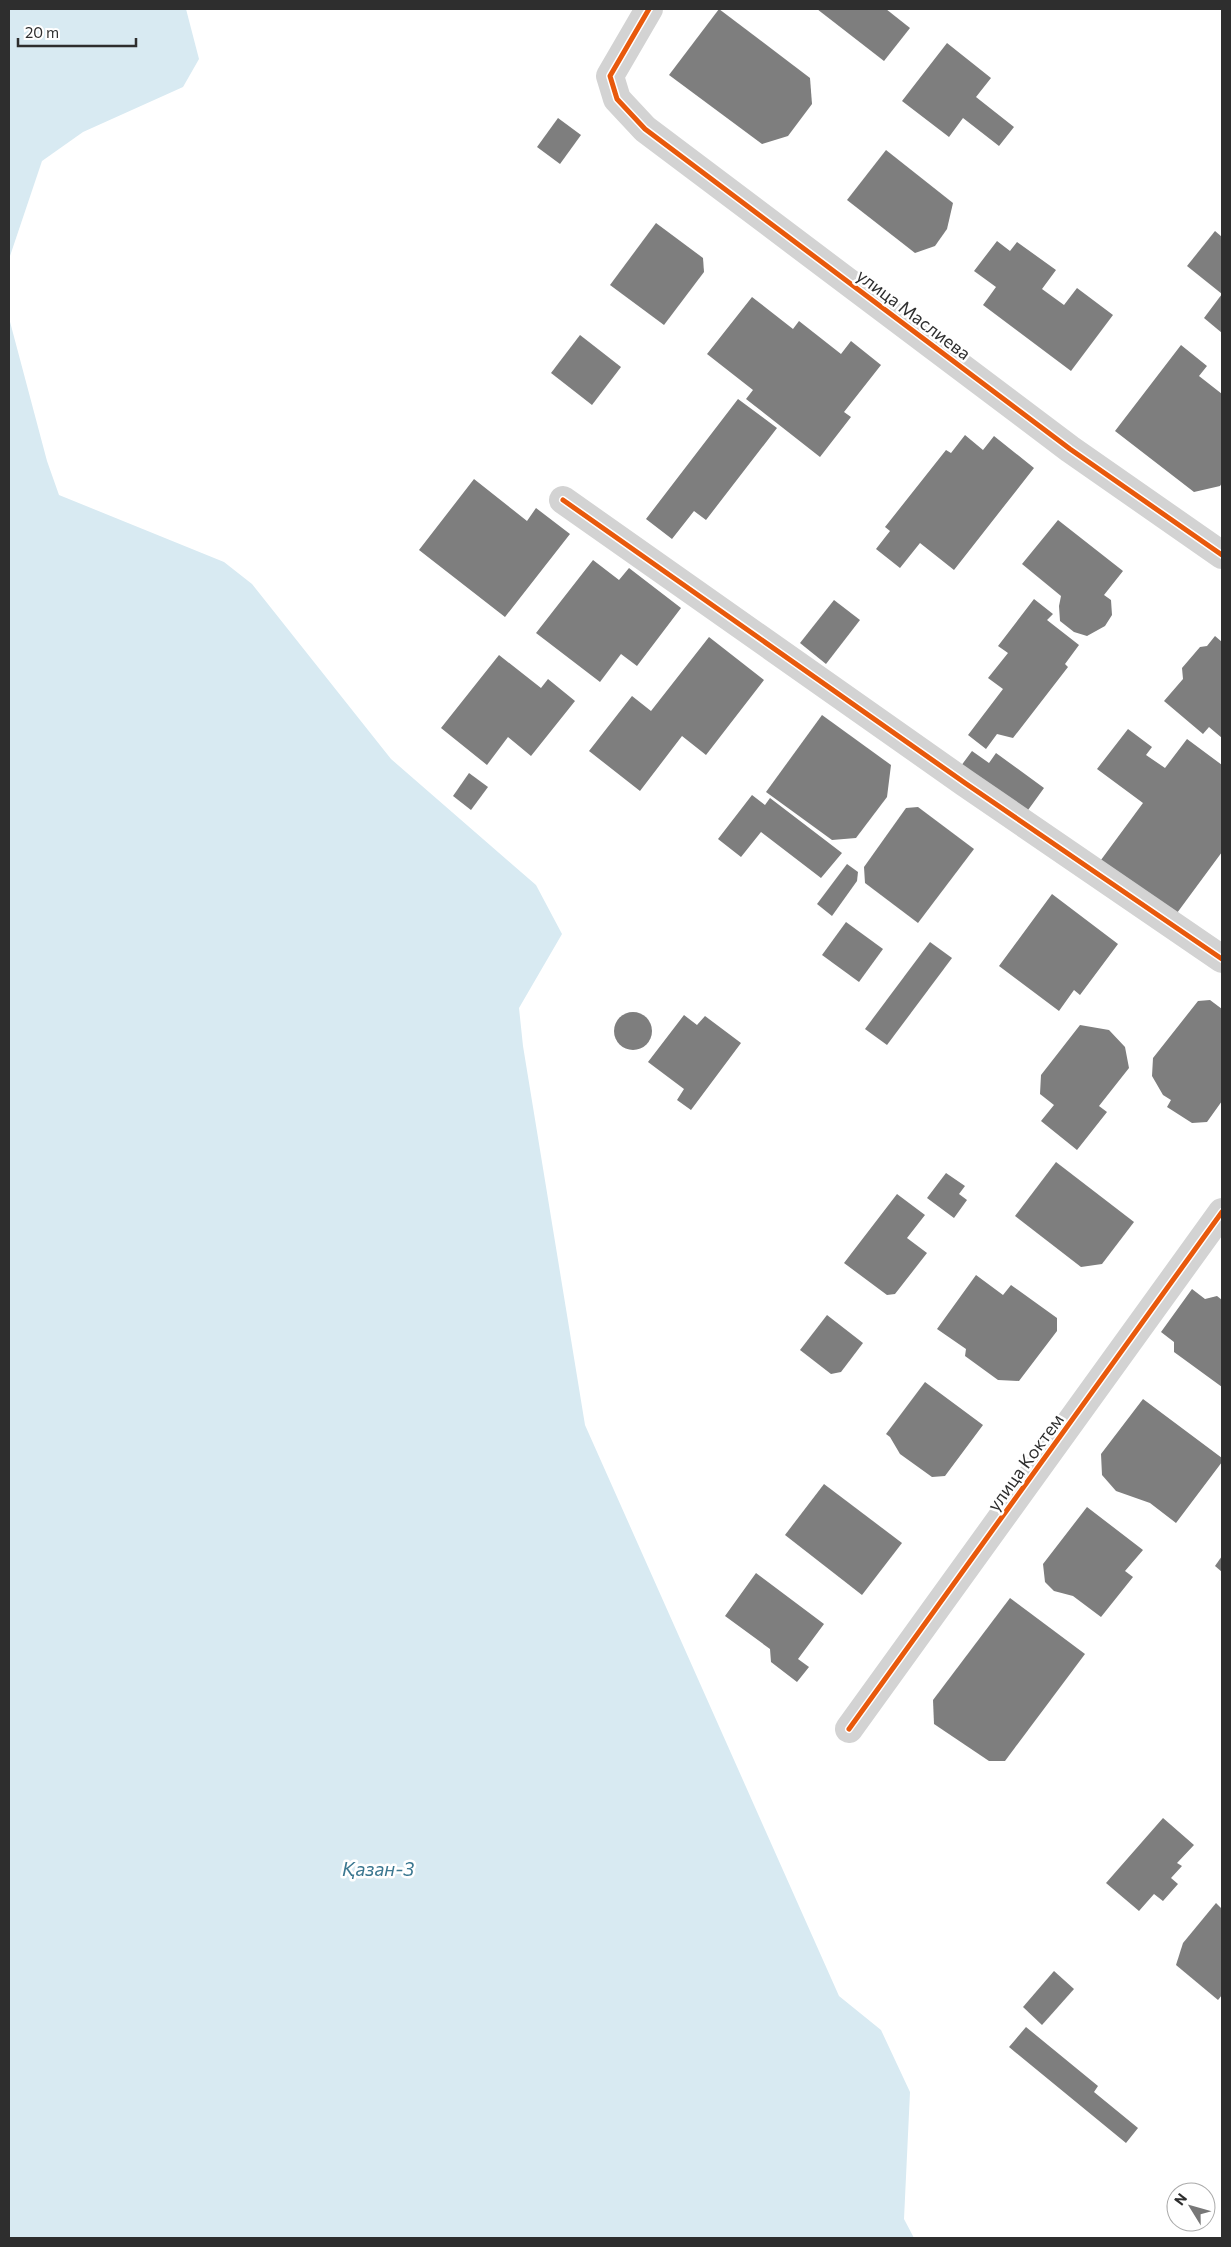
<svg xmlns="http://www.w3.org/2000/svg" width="1231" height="2247" font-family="Commissioner,sans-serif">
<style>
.water{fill:#d8eaf2}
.building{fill:#7e7e7e}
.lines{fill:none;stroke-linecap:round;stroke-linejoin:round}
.minor{stroke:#d3d3d3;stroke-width:28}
.cycleway-casing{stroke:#fff;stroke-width:8}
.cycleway{stroke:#e8590c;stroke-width:5}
.labels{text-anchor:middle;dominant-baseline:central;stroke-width:5;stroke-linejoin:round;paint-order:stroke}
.street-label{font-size:18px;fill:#2e2e2e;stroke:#fff}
.water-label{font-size:19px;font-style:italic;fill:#3b7790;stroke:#fff}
</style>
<rect width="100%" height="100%" fill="#fff"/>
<g class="water">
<polygon points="9,9 186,9 199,59 183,87 83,132 42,161 9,259"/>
<polygon points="9,318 47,461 59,495 224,562 252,584 391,759 536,885 562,934 519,1008 523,1046 585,1425 839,1996 881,2030 910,2092 904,2219 914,2238 9,2238"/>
</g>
<g class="building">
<polygon points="719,9 810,78 812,104 788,136 762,144 669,75"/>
<polygon points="817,9 886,9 910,28 884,61"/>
<polygon points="947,43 991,78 976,97 1014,127 999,146 963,118 949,137 902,101"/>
<polygon points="558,118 581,135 560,164 537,147"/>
<polygon points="886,150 953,203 947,229 935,246 915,253 847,200"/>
<polygon points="656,223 703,258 704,272 664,325 610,285"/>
<polygon points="1215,231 1222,237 1222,294 1187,266"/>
<polygon points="997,241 1010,251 1017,242 1056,270 1042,289 1064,305 1077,288 1113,315 1071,371 983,305 996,287 974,271"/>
<polygon points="1222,294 1222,333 1204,318"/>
<polygon points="752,297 793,329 799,321 841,354 851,341 881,365 844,412 851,417 820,457 746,399 753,390 707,354"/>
<polygon points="580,335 621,367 592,405 551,373"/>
<polygon points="1181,345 1207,366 1199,376 1222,394 1222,483 1220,486 1194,492 1115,431"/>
<polygon points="738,399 777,428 706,520 694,511 672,539 646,519"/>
<polygon points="965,435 983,450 994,436 1034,468 954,570 920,543 900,568 876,549 890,531 885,527 946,450 951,453"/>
<polygon points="474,479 527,521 536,508 570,534 505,617 419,550"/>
<polygon points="1058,520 1123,571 1104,595 1111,600 1112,615 1105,626 1087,636 1074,632 1060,621 1059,606 1061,596 1022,564"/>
<polygon points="593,560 619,580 629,568 681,608 637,666 621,654 600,682 536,633"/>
<polygon points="1034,599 1053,614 1047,620 1079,645 1065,664 1068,667 1013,738 997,734 986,749 968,735 1003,689 988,678 1008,653 998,646"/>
<polygon points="834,600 860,620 826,664 800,643"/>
<polygon points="1215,636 1222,642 1222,738 1209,727 1203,734 1164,701 1183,679 1182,668 1200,647 1207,646"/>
<polygon points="709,637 764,680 706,755 682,736 640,791 589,751 632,696 651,711"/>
<polygon points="499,655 541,688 548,679 575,701 531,756 508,737 487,765 441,728"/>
<polygon points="822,715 891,765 887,797 856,838 832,840 766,792"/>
<polygon points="1128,729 1152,747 1146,755 1165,768 1187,739 1222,765 1222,852 1177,913 1098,864 1143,803 1097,769"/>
<polygon points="972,751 989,763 996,753 1044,788 1023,817 958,770"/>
<polygon points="469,773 488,787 471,810 453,796"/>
<polygon points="752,795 765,805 770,798 842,853 821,878 761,832 741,857 718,839"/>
<polygon points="918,807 974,849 918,923 865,883 864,867 906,808"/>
<polygon points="847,864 858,872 857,881 832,916 817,904"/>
<polygon points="1052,894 1118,944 1080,995 1074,990 1059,1011 999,966"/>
<polygon points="846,922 883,949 859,982 822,955"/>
<polygon points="930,942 952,958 887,1045 865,1029"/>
<polygon points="1210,1000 1222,1009 1222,1101 1207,1122 1192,1123 1167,1107 1171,1100 1163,1095 1152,1076 1153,1058 1198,1001"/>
<circle cx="633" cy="1031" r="19"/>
<polygon points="684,1015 697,1025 705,1016 741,1043 691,1110 677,1100 684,1089 648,1062"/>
<polygon points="1080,1025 1109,1030 1125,1047 1129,1068 1099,1106 1107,1112 1077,1150 1041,1121 1054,1105 1040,1094 1041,1075"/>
<polygon points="1056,1162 1134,1222 1102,1264 1081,1267 1015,1216"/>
<polygon points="946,1173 965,1186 959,1194 967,1200 954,1218 927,1198"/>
<polygon points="897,1194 925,1215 907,1238 927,1253 895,1294 887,1295 844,1263"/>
<polygon points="976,1275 1003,1295 1011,1285 1057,1318 1057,1331 1019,1381 998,1380 965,1356 966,1349 937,1329"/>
<polygon points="1192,1289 1205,1299 1217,1296 1222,1300 1222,1387 1174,1352 1174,1342 1161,1332"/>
<polygon points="827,1315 863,1343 841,1372 831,1374 800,1350"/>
<polygon points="925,1382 983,1425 945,1476 932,1477 900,1454 890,1437 886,1434"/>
<polygon points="1143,1399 1222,1458 1222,1462 1176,1523 1150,1503 1116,1491 1102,1475 1101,1454"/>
<polygon points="824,1484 902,1543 862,1595 785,1535"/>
<polygon points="1087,1507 1143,1550 1125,1571 1133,1577 1101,1617 1073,1596 1054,1591 1045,1582 1043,1564"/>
<polygon points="1222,1556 1222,1572 1215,1566"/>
<polygon points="756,1573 824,1624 798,1659 809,1667 797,1682 771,1662 770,1649 725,1616"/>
<polygon points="1010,1598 1085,1654 1005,1761 989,1761 934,1724 933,1700"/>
<polygon points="1163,1818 1194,1845 1177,1863 1182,1866 1171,1878 1178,1884 1163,1901 1154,1894 1139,1911 1106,1883"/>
<polygon points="1216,1903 1222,1909 1222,1995 1218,2000 1176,1965 1183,1943"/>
<polygon points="1054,1971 1074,1989 1042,2025 1023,2007"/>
<polygon points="1026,2027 1098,2086 1094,2092 1138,2128 1126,2143 1009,2047"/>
</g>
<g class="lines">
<g class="minor">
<polyline points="649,9 610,76 617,99 645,129 1070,449 1222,555"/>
<polyline points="563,500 965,783 1222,959"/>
<polyline points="849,1729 1222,1212"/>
</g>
<defs>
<g id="cycleway">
<polyline points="649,9 610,76 617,99 645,129 1070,449 1222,555"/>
<polyline points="563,500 965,783 1222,959"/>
<polyline points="849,1729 1222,1212"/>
</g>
</defs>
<use href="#cycleway" class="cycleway-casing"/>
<use href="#cycleway" class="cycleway"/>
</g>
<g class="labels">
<g class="street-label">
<text transform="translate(914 314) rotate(37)">улица Маслиева</text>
<text transform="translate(1025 1462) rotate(-54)">улица Коктем</text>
</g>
<g class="water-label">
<text x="378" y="1868">Қазан-3</text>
</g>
</g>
<rect width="1231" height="2247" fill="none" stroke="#2e2e2e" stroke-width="20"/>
<g transform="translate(1191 2207) rotate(307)"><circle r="24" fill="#ffffff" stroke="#ababab"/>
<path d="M0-4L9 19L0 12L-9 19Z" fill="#777777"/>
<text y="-8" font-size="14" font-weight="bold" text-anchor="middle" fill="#2e2e2e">N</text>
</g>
<path d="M18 38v8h118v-8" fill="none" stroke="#2e2e2e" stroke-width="2.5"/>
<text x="25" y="38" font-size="15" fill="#2e2e2e" stroke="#ffffff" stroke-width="4" paint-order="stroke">20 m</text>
</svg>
